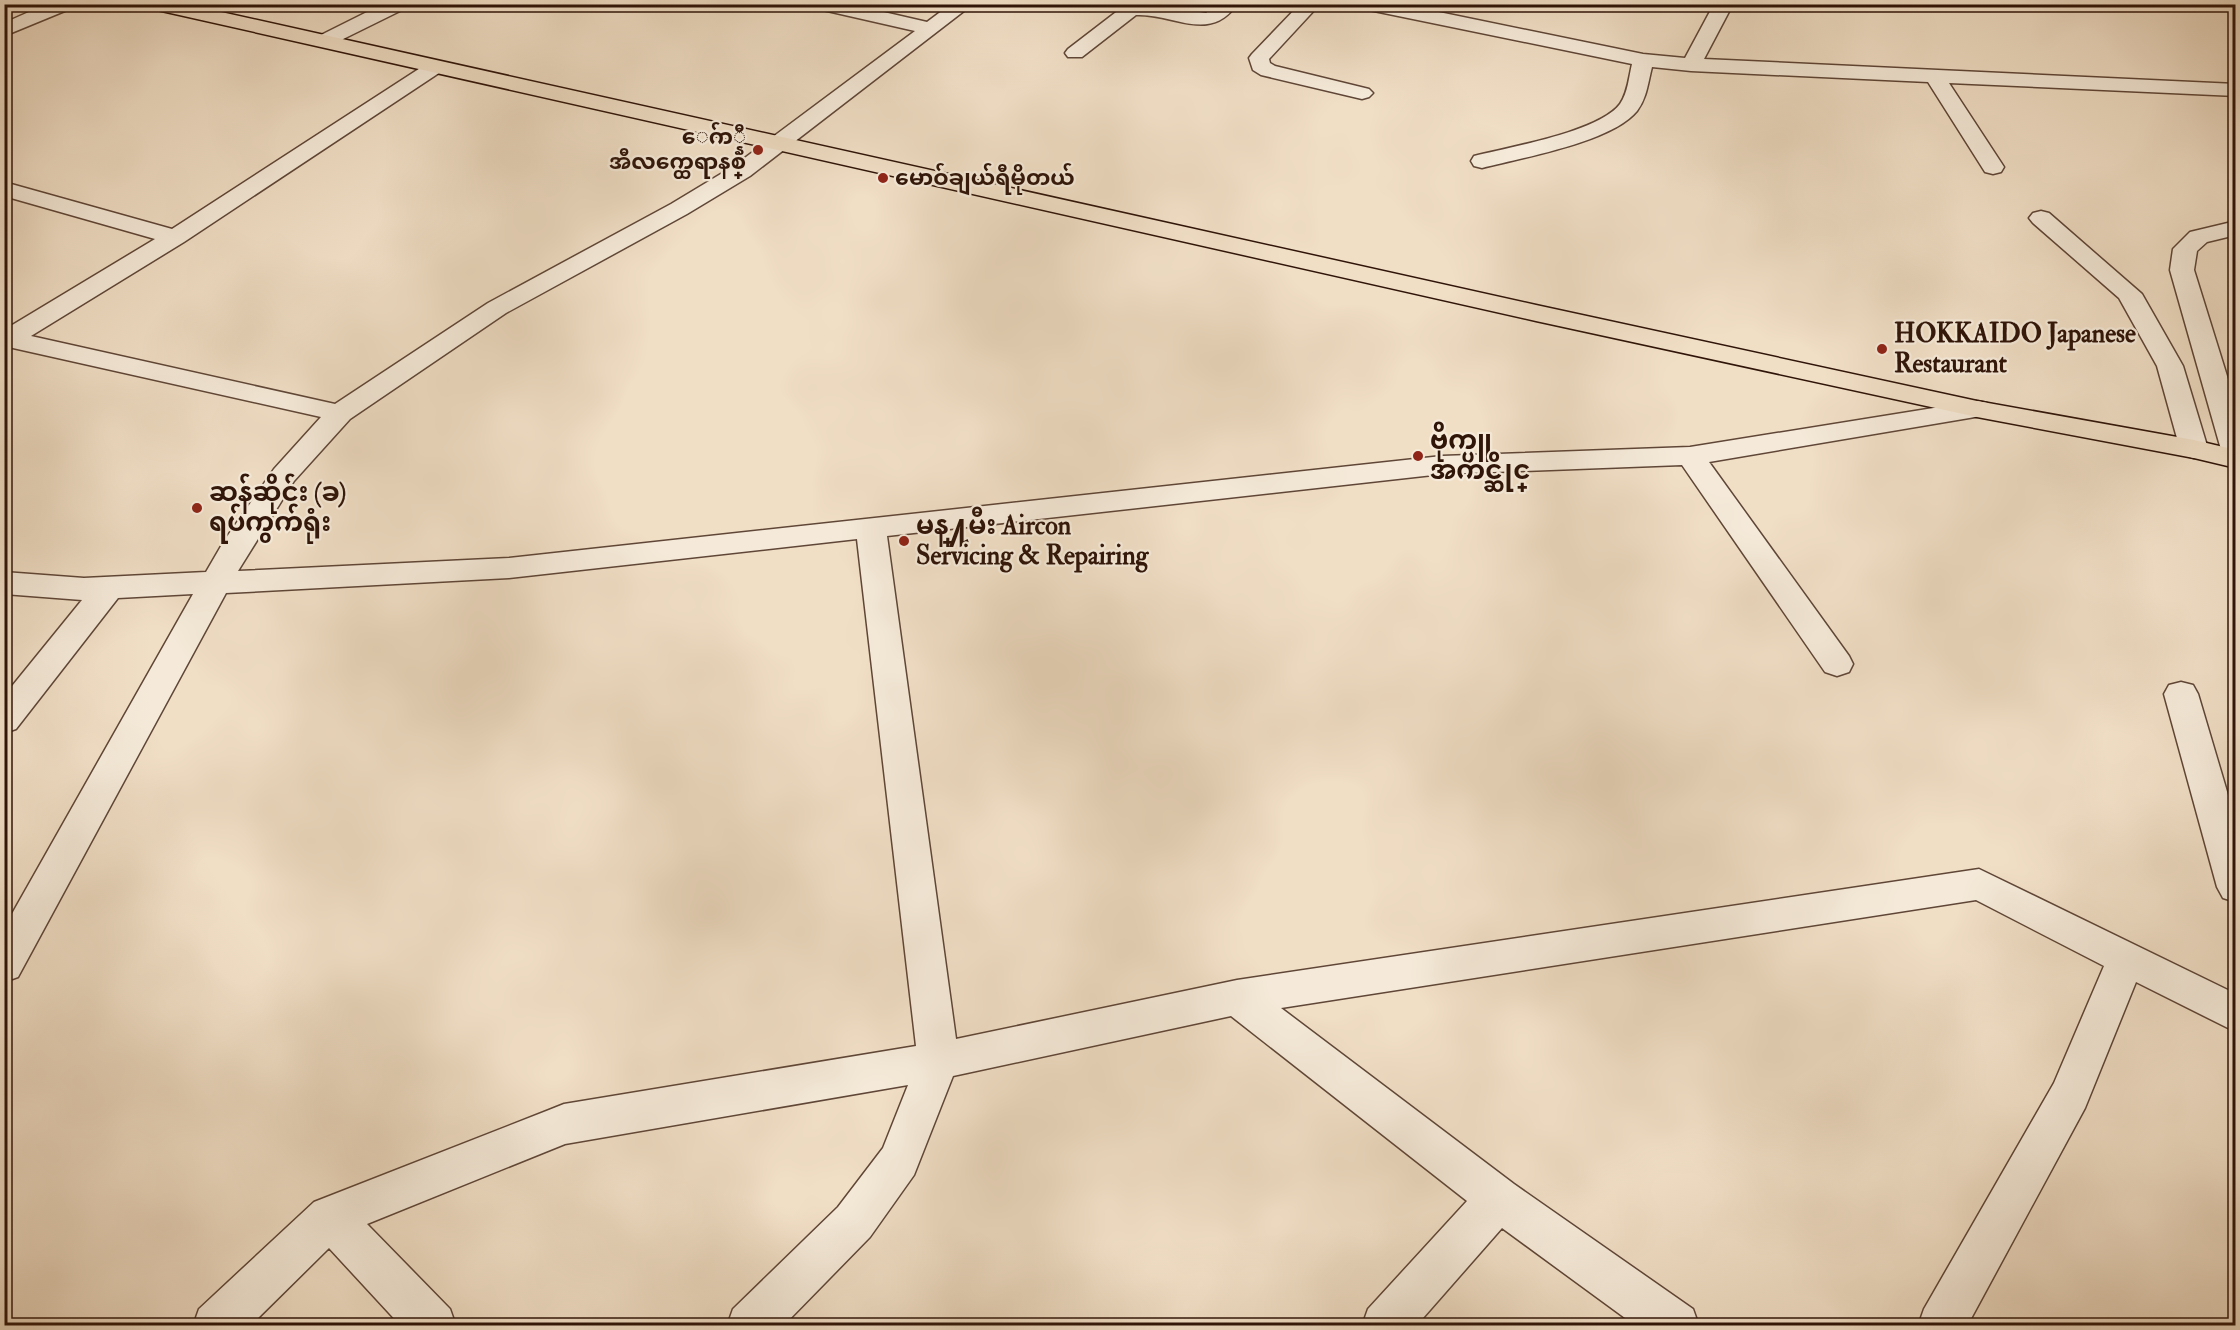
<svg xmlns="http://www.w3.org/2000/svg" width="2240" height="1330" font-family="'IM FELL Double Pica','Noto Sans Myanmar',serif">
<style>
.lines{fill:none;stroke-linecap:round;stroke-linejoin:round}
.minor-casing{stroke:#5f4637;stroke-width:3}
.major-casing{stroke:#2f1408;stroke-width:3}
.minor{fill:#f5ead9;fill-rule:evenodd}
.major{fill:#f0dec5;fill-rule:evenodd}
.poi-dot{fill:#8f2418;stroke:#f5ead9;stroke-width:2}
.labels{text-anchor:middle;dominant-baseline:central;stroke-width:4.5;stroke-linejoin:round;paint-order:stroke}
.far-poi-label{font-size:22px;font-weight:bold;fill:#2f1408;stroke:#f5ead9;text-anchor:end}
.poi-label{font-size:26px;font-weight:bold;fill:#2f1408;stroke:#f5ead9;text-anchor:start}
</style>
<rect width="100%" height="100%" fill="#f0dec5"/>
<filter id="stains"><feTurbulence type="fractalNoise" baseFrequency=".00333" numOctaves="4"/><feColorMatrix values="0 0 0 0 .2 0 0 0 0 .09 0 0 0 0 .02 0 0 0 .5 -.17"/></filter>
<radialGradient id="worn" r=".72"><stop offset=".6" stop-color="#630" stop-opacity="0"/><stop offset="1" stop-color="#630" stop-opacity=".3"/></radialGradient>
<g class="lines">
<defs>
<g id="minor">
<polygon points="47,4 74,4 72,8 4,36 4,23"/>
<polygon points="383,4 408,4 406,8 331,45 317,45 314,41 317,37"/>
<polygon points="812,4 849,4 927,22 951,4 973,4 750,176 687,214 506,313 350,419 294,481 238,571 509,558 1442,456 1690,447 1977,401 1987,403 1991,409 1987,415 1709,462 1849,656 1853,664 1849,672 1837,676 1825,672 1682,465 1442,474 887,536 956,1039 1237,980 1979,869 2236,994 2236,1032 2136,982 2085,1108 1967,1326 1918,1326 1924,1309 2054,1083 2104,966 1976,900 1281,1008 1514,1184 1693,1309 1699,1326 1636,1326 1502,1228 1416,1326 1362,1326 1368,1309 1467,1201 1231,1016 953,1076 914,1175 870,1237 783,1326 727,1326 733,1309 838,1207 883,1148 908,1085 565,1144 367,1224 450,1309 456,1326 401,1326 329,1248 250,1326 193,1326 199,1309 314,1202 549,1110 564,1104 916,1046 857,539 509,578 226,593 18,977 4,982 4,928 193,594 118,598 16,729 4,733 4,696 82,600 4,594 4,572 84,578 206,572 224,541 274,469 321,417 4,346 4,330 155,239 4,196 4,182 172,229 428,63 435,61 442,63 445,67 442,71 184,242 31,336 335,404 488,303 671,204 734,166 915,31 814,8"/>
<path d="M 1130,4 L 1152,4 L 1206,13 L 1218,4 L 1237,4 C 1210,44 1173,13 1136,15 L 1082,57 L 1068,57 L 1065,53 L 1068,49 L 1124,6 Z"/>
<polygon points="1300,4 1320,4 1269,59 1270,63 1275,66 1369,89 1373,93 1369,97 1362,99 1261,75 1253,70 1249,58 1252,54"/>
<path d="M 1360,4 L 1400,4 L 1643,54 L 1685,58 L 1714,4 L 1733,4 L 1704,59 L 2236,84 L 2236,96 L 1949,83 L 2004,167 L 2001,172 L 1993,174 L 1985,172 L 1928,82 L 1691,71 L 1652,67 C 1648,82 1647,98 1637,111 C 1612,142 1521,158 1482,168 L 1474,166 L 1471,161 L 1474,156 C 1509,147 1599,132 1620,104 C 1628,93 1629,76 1632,64 L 1369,10 L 1362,8 Z"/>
<polygon points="2041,211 2049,213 2142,294 2183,366 2208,449 2204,455 2194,458 2184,455 2180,449 2157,366 2119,298 2033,223 2029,218 2033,213"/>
<polygon points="2236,221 2236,235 2207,242 2197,251 2194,270 2236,405 2236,462 2226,459 2222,453 2170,270 2173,249 2190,232"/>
<polygon points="2181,682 2193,685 2198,694 2236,822 2236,902 2223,898 2217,887 2164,694 2169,685"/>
</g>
<polygon id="major" points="148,4 185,4 1536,305 1977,401 2194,440 2236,450 2236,468 2194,458 1977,417 1536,321 157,10 150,8"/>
</defs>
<use href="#minor" class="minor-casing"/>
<use href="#major" class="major-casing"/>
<use href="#minor" class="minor"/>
<use href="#major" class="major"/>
</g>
<g class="poi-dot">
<circle cx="758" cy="150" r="6"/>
<circle cx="883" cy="178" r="6"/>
<circle cx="1882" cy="349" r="6"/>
<circle cx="1418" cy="456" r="6"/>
<circle cx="197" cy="508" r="6"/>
<circle cx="904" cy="541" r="6"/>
</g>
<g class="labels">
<g class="far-poi-label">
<text x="746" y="137">ေဂ်ာ္နီ<tspan x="746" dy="25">အီလက္ထေရာနစ္</tspan></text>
<text x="895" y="178" text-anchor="start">မောဝ်ချယ်ရီမိုတယ်</text>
</g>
<g class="poi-label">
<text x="1894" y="334">HOKKAIDO Japanese<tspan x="1894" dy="30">Restaurant</tspan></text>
<text x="1430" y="441">ဗိုက္ပူ<tspan x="1430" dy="30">အကင္ဆိုင္</tspan></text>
<text x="209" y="493">ဆန်ဆိုင်း (ခ)<tspan x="209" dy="30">ရပ်ကွက်ရုံး</tspan></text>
<text x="916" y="526">မန္႔မီး Aircon<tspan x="916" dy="30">Servicing &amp; Repairing</tspan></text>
</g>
</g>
<rect width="2240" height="1330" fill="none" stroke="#f0dec5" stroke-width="24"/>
<rect x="6" y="6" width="2228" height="1318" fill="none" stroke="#2f1408" stroke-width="3"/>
<rect x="12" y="12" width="2216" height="1306" fill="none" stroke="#2f1408" stroke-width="1.5"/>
<rect width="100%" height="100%" filter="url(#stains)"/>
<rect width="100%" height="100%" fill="url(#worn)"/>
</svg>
